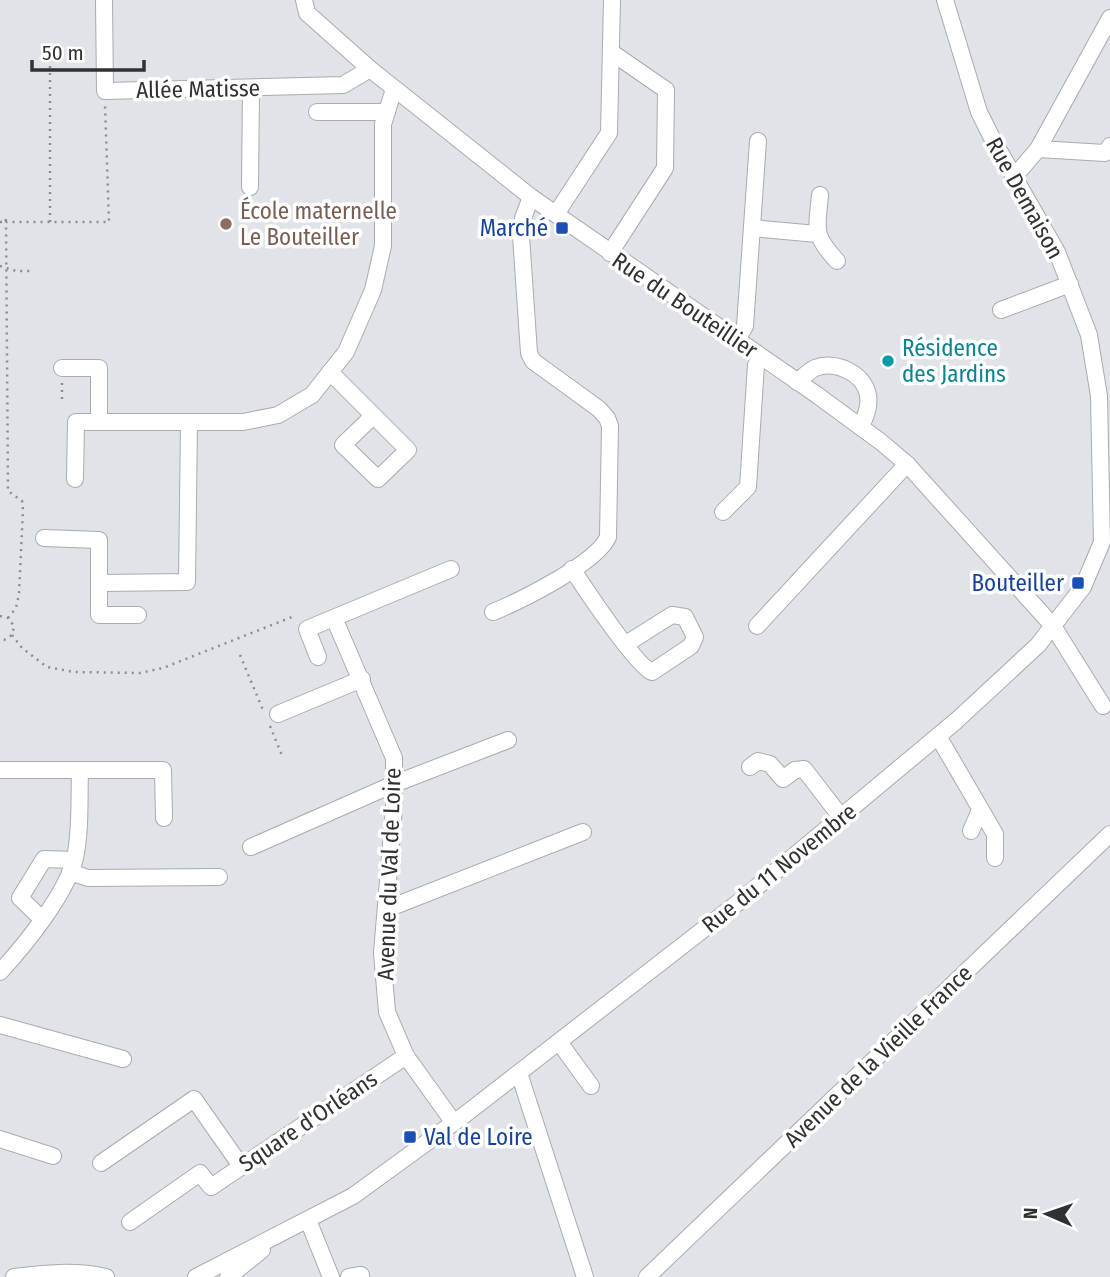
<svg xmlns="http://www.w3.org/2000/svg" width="1110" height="1277" font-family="'Fira Sans Condensed',sans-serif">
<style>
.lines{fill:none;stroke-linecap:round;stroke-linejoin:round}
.minor-casing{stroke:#a8abaf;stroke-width:18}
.path{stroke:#8a8d90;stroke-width:2.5;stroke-dasharray:2 5;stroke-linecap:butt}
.minor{stroke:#fff;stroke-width:16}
.education-dot{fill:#8d6e63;stroke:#fff;stroke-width:2.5}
.transit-dot{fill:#1a4fb4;stroke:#fff;stroke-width:2.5}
.culture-dot{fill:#0f9aa8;stroke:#fff;stroke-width:2.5}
.labels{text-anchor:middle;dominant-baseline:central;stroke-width:7;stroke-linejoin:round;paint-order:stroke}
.street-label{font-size:23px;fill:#2f3133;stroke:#fff}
.education-label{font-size:23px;fill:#785e54;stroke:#fff;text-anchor:start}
.transit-label{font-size:23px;fill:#164399;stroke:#fff;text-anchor:end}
.culture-label{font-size:23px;fill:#0d838f;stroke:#fff;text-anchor:start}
</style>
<rect width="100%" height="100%" fill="#e0e4e8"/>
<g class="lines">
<defs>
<g id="minor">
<polyline points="104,0 105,91 343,85 370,69"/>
<polyline points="304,0 307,13 370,69 531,197 817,395 881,442 907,464 1053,626 1103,706"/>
<polyline points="317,112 387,112"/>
<polyline points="1038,149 1105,153 1110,146"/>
<polyline points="1014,177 1038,149 1110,18"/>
<polyline points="250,187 251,89"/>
<path d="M 820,195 C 817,229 812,234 837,261"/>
<polyline points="556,214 609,133 612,0"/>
<polyline points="752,228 817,234"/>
<polyline points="610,253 665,168 666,90 611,52"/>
<polyline points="1001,310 1070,284"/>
<polyline points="737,340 745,326 758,141"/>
<polyline points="62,368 99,368 99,422"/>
<polyline points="330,372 408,450 378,479 343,445 373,416"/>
<path d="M 797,382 C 803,377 809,371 815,368 C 835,360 864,373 868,395 C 870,407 865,417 861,427"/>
<polyline points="75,479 76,422 243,422 278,415 312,395 346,352 373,290 383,246 383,124 394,89"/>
<polyline points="723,512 748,487 756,365 761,357"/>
<polyline points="44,538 99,540 99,615 138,615"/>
<path d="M 572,569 C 584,587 637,667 652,672 L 691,646 L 695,637 L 685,617 L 672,615 L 626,644"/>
<polyline points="99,583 187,582 189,423"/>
<path d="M 493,612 C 520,601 597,563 608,537 L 610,426 L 607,418 L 599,409 L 533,361 L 529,353 L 521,236 L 523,218 L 531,197"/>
<polyline points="334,618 394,758 394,808 382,953 387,1012 406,1056 454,1123"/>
<polyline points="757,626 907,464"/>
<polyline points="318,657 307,629 451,569"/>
<polyline points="278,714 362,679"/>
<polyline points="938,736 995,834 995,858"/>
<polyline points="750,767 758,761 770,764 783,779 795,770 804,769 841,817"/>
<polyline points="0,770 163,770 164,818"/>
<polyline points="971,831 980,810"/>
<polyline points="251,847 394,784 508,740"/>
<polyline points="70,872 88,878 219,877"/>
<polyline points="386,907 397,905 583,832"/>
<polyline points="42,919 20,898 44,859 74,860"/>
<path d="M 0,972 C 25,945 67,893 75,858 C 81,829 79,799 80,770"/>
<polyline points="0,1025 123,1059"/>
<polyline points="559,1042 591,1086"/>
<polyline points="519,1073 585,1277"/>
<polyline points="0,1139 53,1156"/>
<polyline points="101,1163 194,1099 241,1166"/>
<polyline points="308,1220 331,1277"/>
<polyline points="130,1222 200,1173 211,1187 406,1056"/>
<path d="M 14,1277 C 45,1273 75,1270 106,1277"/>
<polyline points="196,1277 353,1196 463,1116 740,901 956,721 1038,645 1083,587 1102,542 1099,396 1089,335 1057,252 993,140 979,112 945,0"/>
<polyline points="228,1277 262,1250"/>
<polyline points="349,1277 361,1275"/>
<polyline points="647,1277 1110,834"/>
</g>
</defs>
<use href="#minor" class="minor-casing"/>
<g class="path">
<polyline points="0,222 6,222 5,215"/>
<polyline points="50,222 50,41"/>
<polyline points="0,266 16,271 33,271"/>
<polyline points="62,383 62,401"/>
<polyline points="0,616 8,618 14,626 12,635 4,640 0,639"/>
<polyline points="8,618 16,608 19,594 23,510 22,501 8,491 6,222 109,222 105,105"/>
<polyline points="12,635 22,648 47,667 74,672 140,673 163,668 292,617 295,620"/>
<polyline points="240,655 263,710"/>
<polyline points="270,726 283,758"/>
</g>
<use href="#minor" class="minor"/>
</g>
<circle class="education-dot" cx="226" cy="224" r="7"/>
<g class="transit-dot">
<rect x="555" y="221" width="14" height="14" rx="3.5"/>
<rect x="1071" y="576" width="14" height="14" rx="3.5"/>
<rect x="403" y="1130" width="14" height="14" rx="3.5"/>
</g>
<circle class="culture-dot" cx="888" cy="361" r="7"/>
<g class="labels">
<g class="street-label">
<text transform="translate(198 89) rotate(-1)">Allée Matisse</text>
<text transform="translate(1025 198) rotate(61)">Rue Demaison</text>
<text transform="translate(685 305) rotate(34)">Rue du Bouteillier</text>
<text transform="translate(779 868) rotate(-39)">Rue du 11 Novembre</text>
<text transform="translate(389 874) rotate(-88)">Avenue du Val de Loire</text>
<text transform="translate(878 1056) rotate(-44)">Avenue de la Vieille France</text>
<text transform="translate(308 1121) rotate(-34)">Square d'Orléans</text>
</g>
<g class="education-label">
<text x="240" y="211">École maternelle<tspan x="240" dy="26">Le Bouteiller</tspan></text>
</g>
<g class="transit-label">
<text x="548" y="228">Marché</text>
<text x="1064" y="583">Bouteiller</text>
<text x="424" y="1137" text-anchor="start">Val de Loire</text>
</g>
<g class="culture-label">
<text x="902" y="348">Résidence<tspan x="902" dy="26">des Jardins</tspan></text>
</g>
</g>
<g transform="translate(1047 1214) rotate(272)" stroke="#ffffff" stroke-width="5" paint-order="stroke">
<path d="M0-5L12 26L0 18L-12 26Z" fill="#2f3133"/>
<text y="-10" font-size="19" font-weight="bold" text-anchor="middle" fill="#2f3133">N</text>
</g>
<path d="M32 60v10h112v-10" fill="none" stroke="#2f3133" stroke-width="3.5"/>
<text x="42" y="60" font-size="21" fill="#2f3133" stroke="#ffffff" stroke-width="5" paint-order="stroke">50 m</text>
</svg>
